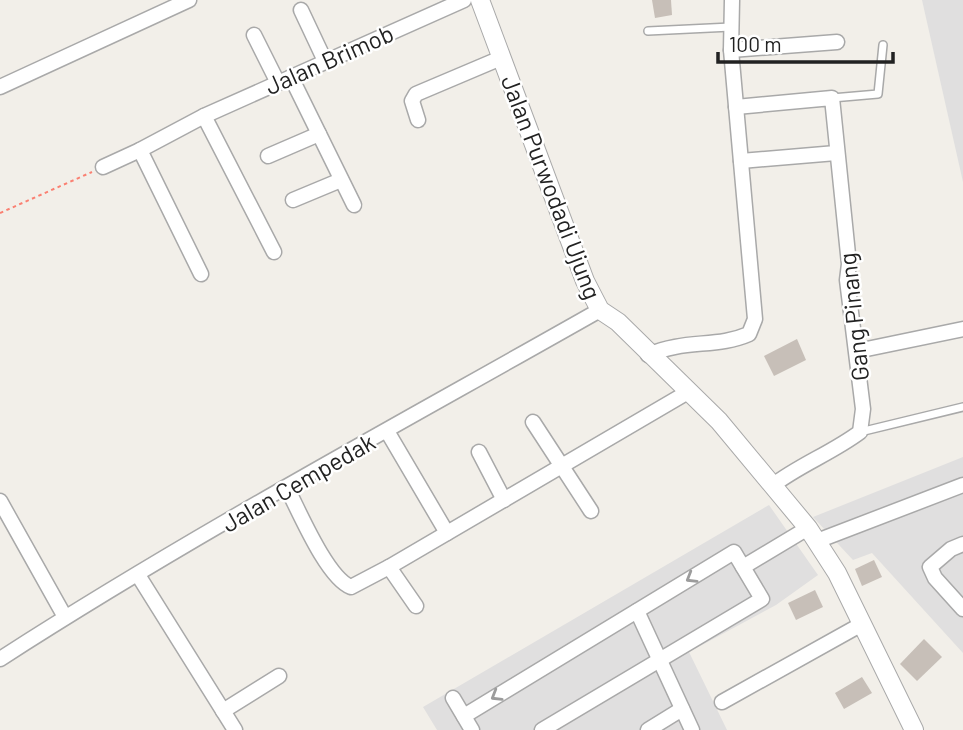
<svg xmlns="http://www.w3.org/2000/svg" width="963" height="730" font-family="Barlow,sans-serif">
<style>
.residential{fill:#e0dfdf}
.building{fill:#c7bfb8}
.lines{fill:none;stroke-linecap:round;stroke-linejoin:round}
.service-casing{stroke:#a9a9a9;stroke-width:10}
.minor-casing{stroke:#a9a9a9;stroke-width:17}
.tertiary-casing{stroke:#a9a9a9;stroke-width:20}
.path{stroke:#fa8072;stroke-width:2;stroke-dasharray:3.5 3.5;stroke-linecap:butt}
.service{stroke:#fff;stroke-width:7}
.minor{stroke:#fff;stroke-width:14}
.tertiary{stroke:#fff;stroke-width:18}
.oneway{stroke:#9c9c9c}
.labels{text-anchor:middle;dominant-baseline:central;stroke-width:5;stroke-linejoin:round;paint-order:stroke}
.street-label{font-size:24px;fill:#222;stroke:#fff}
</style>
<rect width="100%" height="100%" fill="#f2efe9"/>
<g class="residential">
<polygon points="922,0 963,0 963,182"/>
<polygon points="963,457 963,653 872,553 853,560 813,517"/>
<polygon points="769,505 818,575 776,605 689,652 727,730 437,730 423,707"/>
</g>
<g class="building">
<polygon points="652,0 671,0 672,15 655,18"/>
<polygon points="797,339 806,360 774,376 764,356"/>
<polygon points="874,560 882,577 862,586 855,569"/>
<polygon points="815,590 823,607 796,620 788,603"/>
<polygon points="924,639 942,657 917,681 900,664"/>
<polygon points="862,677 872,693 844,709 835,693"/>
</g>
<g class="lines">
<defs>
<g id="service">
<polyline points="648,31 731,27"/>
<polyline points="832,98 878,94 883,45"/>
<polyline points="860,432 963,407"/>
</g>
<g id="minor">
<polyline points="301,10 325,61"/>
<polyline points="254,35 278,83"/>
<polyline points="731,50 837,42"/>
<polyline points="291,77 354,205"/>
<polyline points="0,87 189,0"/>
<path d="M 736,107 L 832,98 L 849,264 L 847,280 L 863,409 L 860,432 C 832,453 799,465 772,486"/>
<polyline points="204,116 274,252"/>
<polyline points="418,120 412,101 416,94 501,58"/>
<polyline points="268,156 319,134"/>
<polyline points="741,161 836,153"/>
<polyline points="103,167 140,150"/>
<polyline points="293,200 341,180"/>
<polyline points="201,274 140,150 204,116 464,0"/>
<polyline points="857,351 963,329"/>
<path d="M 648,355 C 684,339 717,348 749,334 L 755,319 L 731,50 L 732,0"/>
<polyline points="533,422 591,511"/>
<polyline points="387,431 447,533"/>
<polyline points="479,452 504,500"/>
<path d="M 287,488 C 299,511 327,578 351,587 L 389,567"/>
<polyline points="0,501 65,617"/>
<polyline points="817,541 963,485"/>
<polyline points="963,544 951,549 930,567 935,578 963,609"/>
<polyline points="743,567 808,528"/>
<polyline points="138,575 235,730"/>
<polyline points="416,606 389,567 688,392"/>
<polyline points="637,611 692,730"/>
<path d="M 0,659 C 194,534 399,424 600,310"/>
<polyline points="453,698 472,730"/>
<polyline points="722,702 862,624"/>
<polyline points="223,711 279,676"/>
<polyline points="464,716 734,552 762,599 542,730"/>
<polyline points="648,730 682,709"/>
</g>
<polyline id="tertiary" points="480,0 585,281 600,310 618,322 719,421 808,528 837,573 914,730"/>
</defs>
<use href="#service" class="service-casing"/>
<use href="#minor" class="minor-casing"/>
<use href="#tertiary" class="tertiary-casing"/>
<polyline class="path" points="0,213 92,172"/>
<use href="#service" class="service"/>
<use href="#minor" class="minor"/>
<use href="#tertiary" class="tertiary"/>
</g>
<defs><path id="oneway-chevron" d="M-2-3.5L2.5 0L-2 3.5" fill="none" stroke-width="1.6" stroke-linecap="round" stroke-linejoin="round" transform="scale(1.75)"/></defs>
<g class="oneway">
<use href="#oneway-chevron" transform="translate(691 578) rotate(149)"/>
<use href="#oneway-chevron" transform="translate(496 696) rotate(149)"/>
</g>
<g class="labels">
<g class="street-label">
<text transform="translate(329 59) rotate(-24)">Jalan Brimob</text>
<text transform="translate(552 187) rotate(69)">Jalan Purwodadi Ujung</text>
<text transform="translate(853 317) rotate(-96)">Gang Pinang</text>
<text transform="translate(298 482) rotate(-30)">Jalan Cempedak</text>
</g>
</g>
<path d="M718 52v10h175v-10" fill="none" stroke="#222222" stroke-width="3.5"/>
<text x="729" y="52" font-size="21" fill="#222222" stroke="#ffffff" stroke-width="5" paint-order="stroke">100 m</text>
</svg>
